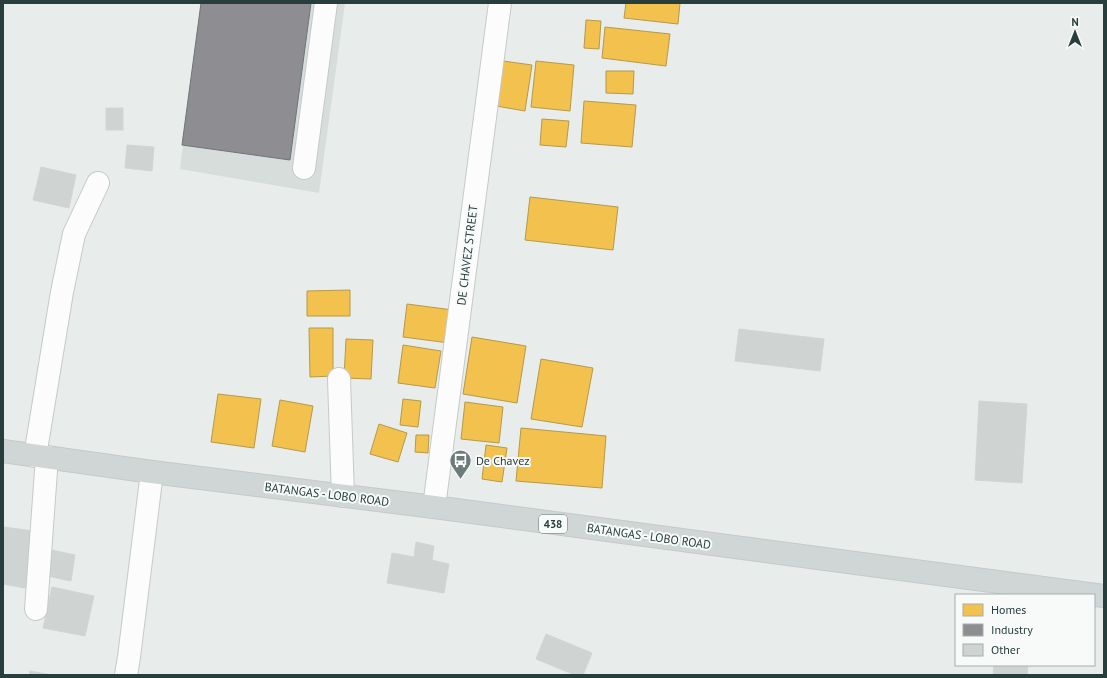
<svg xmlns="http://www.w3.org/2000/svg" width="1107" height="678" font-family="'PT Sans',sans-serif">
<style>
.built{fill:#d6dddb}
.homes{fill:#f2c14e;stroke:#b59a49}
.industry{fill:#8d8d92;stroke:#6e7578}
.building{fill:#cfd3d2;stroke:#d1d5d4}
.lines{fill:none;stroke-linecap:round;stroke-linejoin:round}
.minor-casing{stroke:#c5c9c8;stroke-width:24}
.major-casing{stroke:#c4caca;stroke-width:24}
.minor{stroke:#fcfcfc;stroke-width:22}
.major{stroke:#cfd6d5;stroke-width:22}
.labels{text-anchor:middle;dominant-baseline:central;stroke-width:4;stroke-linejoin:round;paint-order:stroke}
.shield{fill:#f7faf9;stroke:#657675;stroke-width:1}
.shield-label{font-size:11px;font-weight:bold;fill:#273e3d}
.street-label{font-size:12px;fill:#273e3d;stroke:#f7faf9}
.poi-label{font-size:12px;fill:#273e3d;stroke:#f7faf9;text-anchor:start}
</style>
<rect width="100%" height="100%" fill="#e8eceb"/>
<polygon class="built" points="201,3 345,3 319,193 180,169"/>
<g class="homes">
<polygon points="626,3 680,3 678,24 624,18"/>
<polygon points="586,20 601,21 599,49 584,48"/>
<polygon points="605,27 670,34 666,66 602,58"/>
<polygon points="503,61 532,65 525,111 496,106"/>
<polygon points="536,61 574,65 570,111 531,107"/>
<polygon points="606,71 634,71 633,94 606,93"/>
<polygon points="584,101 636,105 632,147 581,143"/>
<polygon points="542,119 569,121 566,147 540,145"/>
<polygon points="530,197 618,207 613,250 525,240"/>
<polygon points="350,290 350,316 307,316 307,291"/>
<polygon points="407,304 453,310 449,343 403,337"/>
<polygon points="309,328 333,328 333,376 310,377"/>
<polygon points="472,337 526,346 517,403 463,394"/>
<polygon points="346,339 373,340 371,379 344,378"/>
<polygon points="403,345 441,351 435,388 398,383"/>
<polygon points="541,359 593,368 582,427 531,419"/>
<polygon points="218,394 261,399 254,448 211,442"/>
<polygon points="403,399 421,401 418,427 400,425"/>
<polygon points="280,400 313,406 305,452 272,446"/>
<polygon points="465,402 503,407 499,443 461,439"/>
<polygon points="379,424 407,433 398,462 370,454"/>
<polygon points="521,428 606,436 602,488 516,481"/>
<polygon points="416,435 429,435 428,453 415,452"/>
<polygon points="486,445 507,448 502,482 482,479"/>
</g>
<polygon class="industry" points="201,3 311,3 290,160 182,145"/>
<g class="building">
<rect x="106" y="108" width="17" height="22"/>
<polygon points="127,145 154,147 152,171 125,168"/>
<polygon points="41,167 76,175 69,208 33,200"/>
<polygon points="739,329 824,339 820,371 735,361"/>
<polygon points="979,401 1027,404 1022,483 975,480"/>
<polygon points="3,527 34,531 25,588 3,584"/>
<polygon points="416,542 434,546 432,560 449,564 444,593 387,583 392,553 414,557"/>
<polygon points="47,549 75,555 71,581 42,575"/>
<polygon points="52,587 94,596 85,636 43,628"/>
<polygon points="546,634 592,653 583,675 575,675 536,659"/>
<polygon points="994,665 1028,665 1027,675 993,675"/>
<polygon points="30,671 52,675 29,675"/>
</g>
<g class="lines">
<defs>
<g id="minor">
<polyline points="304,168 326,3"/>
<polyline points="339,379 343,496"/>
<polyline points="35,456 62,292 74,234 98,183"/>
<polyline points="434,507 500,3"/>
<polyline points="36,609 47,457"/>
<polyline points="126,675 129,657 152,472"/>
</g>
<polyline id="major" points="3,451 152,472 434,507 1104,596"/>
</defs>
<use href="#minor" class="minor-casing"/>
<use href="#major" class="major-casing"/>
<use href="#minor" class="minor"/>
<use href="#major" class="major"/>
</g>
<defs>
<symbol id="bus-pin" viewBox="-11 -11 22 30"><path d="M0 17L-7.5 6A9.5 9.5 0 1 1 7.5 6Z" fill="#6b7b7a" stroke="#f7faf9"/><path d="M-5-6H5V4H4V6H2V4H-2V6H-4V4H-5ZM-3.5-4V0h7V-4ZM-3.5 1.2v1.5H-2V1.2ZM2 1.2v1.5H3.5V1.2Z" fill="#fff"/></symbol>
</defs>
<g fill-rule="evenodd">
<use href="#bus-pin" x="448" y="448" width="25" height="34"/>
</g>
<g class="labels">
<rect class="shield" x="539" y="515" width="28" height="18" rx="3"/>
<g class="shield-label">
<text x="553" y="524">438</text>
</g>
<g class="street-label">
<text transform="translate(467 255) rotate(-83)">DE CHAVEZ STREET</text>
<text transform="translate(327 494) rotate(7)">BATANGAS - LOBO ROAD</text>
<text transform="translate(649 536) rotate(8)">BATANGAS - LOBO ROAD</text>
</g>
<g class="poi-label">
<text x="476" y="460">De Chavez</text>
</g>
</g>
<rect width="1107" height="678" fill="none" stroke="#273e3d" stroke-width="8"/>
<rect x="955" y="594" width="140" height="72" fill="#f7faf9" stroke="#a4afae"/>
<rect x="963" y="604" width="20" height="12" fill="#f2c14e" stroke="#a4afae"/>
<text x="991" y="614" font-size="12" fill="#273e3d">Homes</text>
<rect x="963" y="624" width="20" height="12" fill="#8d8d92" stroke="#a4afae"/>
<text x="991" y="634" font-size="12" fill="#273e3d">Industry</text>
<rect x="963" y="644" width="20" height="12" fill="#cfd3d2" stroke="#a4afae"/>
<text x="991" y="654" font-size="12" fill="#273e3d">Other</text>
<g transform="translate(1075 32)" stroke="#f7faf9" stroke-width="3" paint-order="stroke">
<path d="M0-3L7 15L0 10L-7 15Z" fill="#273e3d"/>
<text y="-6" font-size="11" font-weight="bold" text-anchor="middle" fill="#273e3d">N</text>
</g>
</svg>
